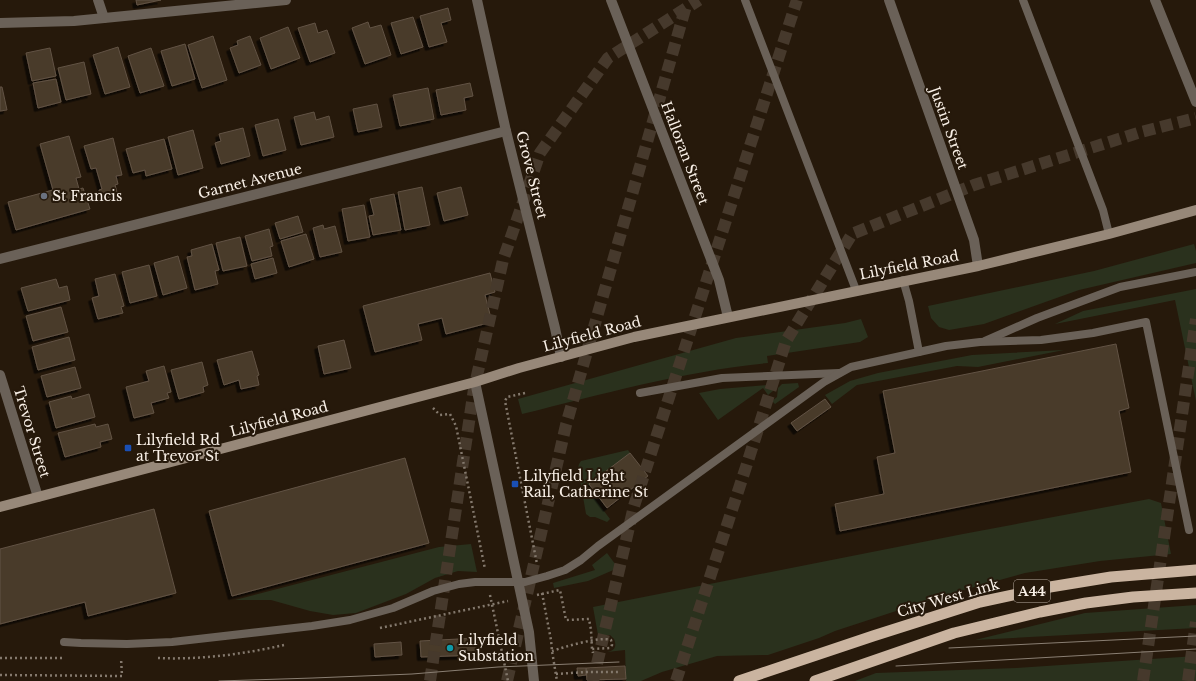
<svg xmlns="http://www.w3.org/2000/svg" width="1196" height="681" font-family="'Libre Baskerville',serif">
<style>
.green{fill:#2a311d}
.building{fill:#483a2b;stroke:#625344;filter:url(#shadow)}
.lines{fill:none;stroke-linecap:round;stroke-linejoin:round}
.motorway-tunnel{stroke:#46392c;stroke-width:12;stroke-dasharray:12 6;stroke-linecap:butt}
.path{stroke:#84796d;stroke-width:2.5;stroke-dasharray:2 3;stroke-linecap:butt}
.service{stroke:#6a6158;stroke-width:8}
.minor{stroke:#6a6158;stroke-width:10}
.secondary{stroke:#978879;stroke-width:10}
.trunk{stroke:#cab4a0;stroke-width:11}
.tram{stroke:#8a7f73;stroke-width:1}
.worship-dot{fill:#6b7280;stroke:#26190b;stroke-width:1.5}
.transit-dot{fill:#1a4fb4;stroke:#26190b;stroke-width:1.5}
.culture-dot{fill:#0f9aa8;stroke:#26190b;stroke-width:1.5}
.labels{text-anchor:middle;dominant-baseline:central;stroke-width:4;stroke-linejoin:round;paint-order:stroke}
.shield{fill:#26190b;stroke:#bab0a5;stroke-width:1}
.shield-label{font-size:13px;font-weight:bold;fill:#f9f0e7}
.street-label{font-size:14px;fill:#f9f0e7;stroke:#26190b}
.poi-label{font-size:14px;fill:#f9f0e7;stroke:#26190b;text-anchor:start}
</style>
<defs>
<filter id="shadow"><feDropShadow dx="-3.5" dy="3.5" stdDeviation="0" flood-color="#0009"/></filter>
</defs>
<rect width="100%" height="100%" fill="#26190b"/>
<g class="green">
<polygon points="1194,244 1196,251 1196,263 1079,290 984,324 949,330 939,327 931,318 928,306 1094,271"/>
<polygon points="1196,289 1196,401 1175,300 1055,324 1083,311"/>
<path d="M 861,319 L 868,337 L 860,342 L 767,356 L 768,363 C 684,371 603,394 522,414 L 518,399 L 736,338 L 845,323 Z"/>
<polygon points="1064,350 978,367 957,366 857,385 832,404 825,395 850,381 878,373 972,355"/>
<polygon points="798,383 799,387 775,404 772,401 777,397 778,388 782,384"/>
<polygon points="768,385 772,387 773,391 768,395 763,388 718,420 699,393 720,389"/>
<polygon points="628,450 630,453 586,487 610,519 607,522 595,517 590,517 586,514 578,468 579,464 581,461"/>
<path d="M 1149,499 L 1161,503 L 1171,554 L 1100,561 L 1025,573 L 945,595 L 835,631 L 819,638 L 768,655 L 717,656 L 662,672 L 641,681 L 626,681 L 625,650 L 607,652 C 615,651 617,646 614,639 L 610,635 L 598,635 L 593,607 L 963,534 Z"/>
<polygon points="471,544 477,572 458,571 435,578 406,594 356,613 333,615 310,611 271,600 235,600 439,547"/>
<polygon points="607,553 618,568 588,581 554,588 553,583 595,570 592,565"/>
<polygon points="1196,605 1196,628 975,640 1085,613"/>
<polygon points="1196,656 1196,681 855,681 876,673 1016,668"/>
</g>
<g class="building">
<polygon points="136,0 161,0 137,5"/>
<polygon points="448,8 451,20 441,23 447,42 429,47 420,16"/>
<polygon points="413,17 423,47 401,54 391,23"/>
<polygon points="368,22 370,28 381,25 391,55 365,64 352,28"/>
<polygon points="315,23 318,33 327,30 335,53 310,62 298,28"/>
<polygon points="288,27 300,58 271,69 260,38"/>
<polygon points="213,36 227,80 202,88 188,45"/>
<polygon points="250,36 261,65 239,73 230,48 238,45 237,41"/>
<polygon points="185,44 195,79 172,86 161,51"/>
<polygon points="118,47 130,87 105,94 93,55"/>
<polygon points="50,48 56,76 32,81 26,53"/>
<polygon points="151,48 164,86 140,93 128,56"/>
<polygon points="84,62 91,94 66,100 58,68"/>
<polygon points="56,79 61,102 38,108 33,83"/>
<polygon points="470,83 473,96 464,98 466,110 441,115 436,90"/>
<polygon points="0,87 2,87 7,110 0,111"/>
<polygon points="428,88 434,119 400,126 393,95"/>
<polygon points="377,104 382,127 358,132 353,109"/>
<polygon points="314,112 316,120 329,116 334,137 301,145 294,117"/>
<polygon points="278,119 286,150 263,156 255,125"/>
<polygon points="243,128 250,156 221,164 215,143 221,141 219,134"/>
<polygon points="193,130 203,168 178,175 168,137"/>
<polygon points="69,136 81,177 76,178 79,189 83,188 90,209 16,230 8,202 53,190 40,144"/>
<polygon points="113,138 122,175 116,176 118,184 115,185 118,195 102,199 99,190 102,189 96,168 91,169 84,146"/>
<polygon points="164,139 172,169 146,176 145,170 133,173 126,149"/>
<polygon points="422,187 430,225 405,230 398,192"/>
<polygon points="461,187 468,215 444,221 437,193"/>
<polygon points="394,194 401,230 373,235 369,216 374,215 370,199"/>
<polygon points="364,205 370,237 348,241 342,209"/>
<polygon points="298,216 303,232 280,239 275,223"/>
<polygon points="323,225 324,229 335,226 342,252 320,257 313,228"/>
<polygon points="269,229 273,246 270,247 272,256 252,261 245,236"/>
<polygon points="306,234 314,259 289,267 281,241"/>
<polygon points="240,237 247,266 223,271 216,243"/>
<polygon points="212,244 219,270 215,271 218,284 195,290 187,257 192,256 191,250"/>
<polygon points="178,256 187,288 163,295 154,263"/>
<polygon points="273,258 277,273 255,279 251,264"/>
<polygon points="149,265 157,296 130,303 122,272"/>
<polygon points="490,273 495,292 485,295 492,322 446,334 442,318 418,324 422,340 375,352 363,306"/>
<polygon points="115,274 124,306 121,307 123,313 98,319 92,298 99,296 95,279"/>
<polygon points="56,279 59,288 67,286 70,300 28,311 21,288"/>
<polygon points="61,307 68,332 33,341 26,316"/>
<polygon points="69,337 75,360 38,370 32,347"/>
<polygon points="344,340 351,368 324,374 318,346"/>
<polygon points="1116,344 1129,408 1119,411 1131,472 840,531 835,504 884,494 877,457 895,453 883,391"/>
<polygon points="252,351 259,375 257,376 259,385 241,389 239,380 224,385 217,360"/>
<polygon points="202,362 208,385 203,387 204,392 179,399 171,370"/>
<polygon points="164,366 171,392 167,393 169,398 151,403 154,413 134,418 126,387 149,381 146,371"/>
<polygon points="75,367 81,388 47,397 41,376"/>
<polygon points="89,394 95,417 56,428 49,402 71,396 72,399"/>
<polygon points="825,399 831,407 797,431 791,423"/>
<polygon points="95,424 96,427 108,424 112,439 100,442 101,447 65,457 58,433"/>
<polygon points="630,453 648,476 607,508 589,484"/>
<polygon points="405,458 429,543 232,596 209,511"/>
<polygon points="154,509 176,593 88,616 85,602 0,624 0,549"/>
<polygon points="478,638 479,655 421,657 420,641"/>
<polygon points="401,642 402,655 375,657 374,644"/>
<polygon points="625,666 626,679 587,680 586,668"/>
<polygon points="577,668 586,668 586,675 578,676"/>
</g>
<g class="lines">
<g class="motorway-tunnel">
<polyline points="430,681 474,389 503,260 540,153 608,58 699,0"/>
<polyline points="507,681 566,425 686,6"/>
<polyline points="593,681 634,506 797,0"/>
<polyline points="676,681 746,467 786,341 852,234 974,185 1141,132 1196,118"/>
<polyline points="1143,681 1196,319"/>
<polyline points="1188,681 1196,622"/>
</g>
<g class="path">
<polyline points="525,393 507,397 505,401 537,564"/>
<polyline points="433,408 440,415 450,414 456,426 485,569"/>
<polyline points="542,593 551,640 552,651 557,681"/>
<polyline points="490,595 508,681"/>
<polyline points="537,595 560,590 566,620 589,619 591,630 592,649"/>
<polyline points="380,628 508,601"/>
<path d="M 552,651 C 564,647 600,636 611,640 L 612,645 L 610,648 L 592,649 L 593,653"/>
<polyline points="0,658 65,658"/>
<path d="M 158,658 C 200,660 244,654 284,645"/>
<polyline points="556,674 586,672 620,672"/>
<polyline points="0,675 122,676 121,658"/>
</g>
<g class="service">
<polyline points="745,0 856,290"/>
<polyline points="1023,0 1103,210 1109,234"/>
<polyline points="903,280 909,301 919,352"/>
<polyline points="985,341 1037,318 1120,287 1196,272"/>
<polyline points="640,393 722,378 839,373"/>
<polyline points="64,642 81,643 127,644 172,642 312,626 350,620 393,608 433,591 459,584 475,582 525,582 547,576 565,570 581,560 598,546 824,382 851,367 946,346 980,342 1041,340 1093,333 1146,322 1189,530"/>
</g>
<g class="minor">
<polyline points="98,0 104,18"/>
<polyline points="477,0 506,131 555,328 561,357"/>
<polyline points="611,0 719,280 728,317"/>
<polyline points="889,0 974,240 978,266"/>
<polyline points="1155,0 1196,102"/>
<polyline points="0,23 74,21 286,0"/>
<polyline points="0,259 506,131"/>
<polyline points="0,375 38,497"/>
<polyline points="475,382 529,632 534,681"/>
</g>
<polyline class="secondary" points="0,507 475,382 519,368 634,337 978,266 1109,234 1196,210"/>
<g class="trunk">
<polyline points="739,681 873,636 980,602 1050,587 1111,577 1196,570"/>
<polyline points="815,681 954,633 1040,612 1086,603 1133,597 1196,593"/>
</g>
<g class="tram">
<polyline points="949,648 1196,636"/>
<polyline points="896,666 1196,649"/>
<polyline points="219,681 313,678 412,674 498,667 619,662"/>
</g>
</g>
<circle class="worship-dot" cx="44" cy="196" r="4"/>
<g class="transit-dot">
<rect x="124" y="444" width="8" height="8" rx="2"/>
<rect x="511" y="480" width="8" height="8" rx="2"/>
</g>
<circle class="culture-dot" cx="450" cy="648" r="4"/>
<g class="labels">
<rect class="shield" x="1014" y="580" width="36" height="22" rx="3"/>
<g class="shield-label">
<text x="1032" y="591">A44</text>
</g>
<g class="street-label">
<text transform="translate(949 128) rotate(70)">Justin Street</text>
<text transform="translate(685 153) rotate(69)">Halloran Street</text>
<text transform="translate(532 175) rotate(76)">Grove Street</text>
<text transform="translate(250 181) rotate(-14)">Garnet Avenue</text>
<text transform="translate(909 265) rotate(-11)">Lilyfield Road</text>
<text transform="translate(592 334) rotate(-15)">Lilyfield Road</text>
<text transform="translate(279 419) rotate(-15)">Lilyfield Road</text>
<text transform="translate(32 432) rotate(73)">Trevor Street</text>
<text transform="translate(948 598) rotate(-16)">City West Link</text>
</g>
<g class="poi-label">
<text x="52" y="196">St Francis</text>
<text x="136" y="440">Lilyfield Rd<tspan x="136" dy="16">at Trevor St</tspan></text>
<text x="523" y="476">Lilyfield Light<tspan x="523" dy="16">Rail, Catherine St</tspan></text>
<text x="458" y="640">Lilyfield<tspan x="458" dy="16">Substation</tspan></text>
</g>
</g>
</svg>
